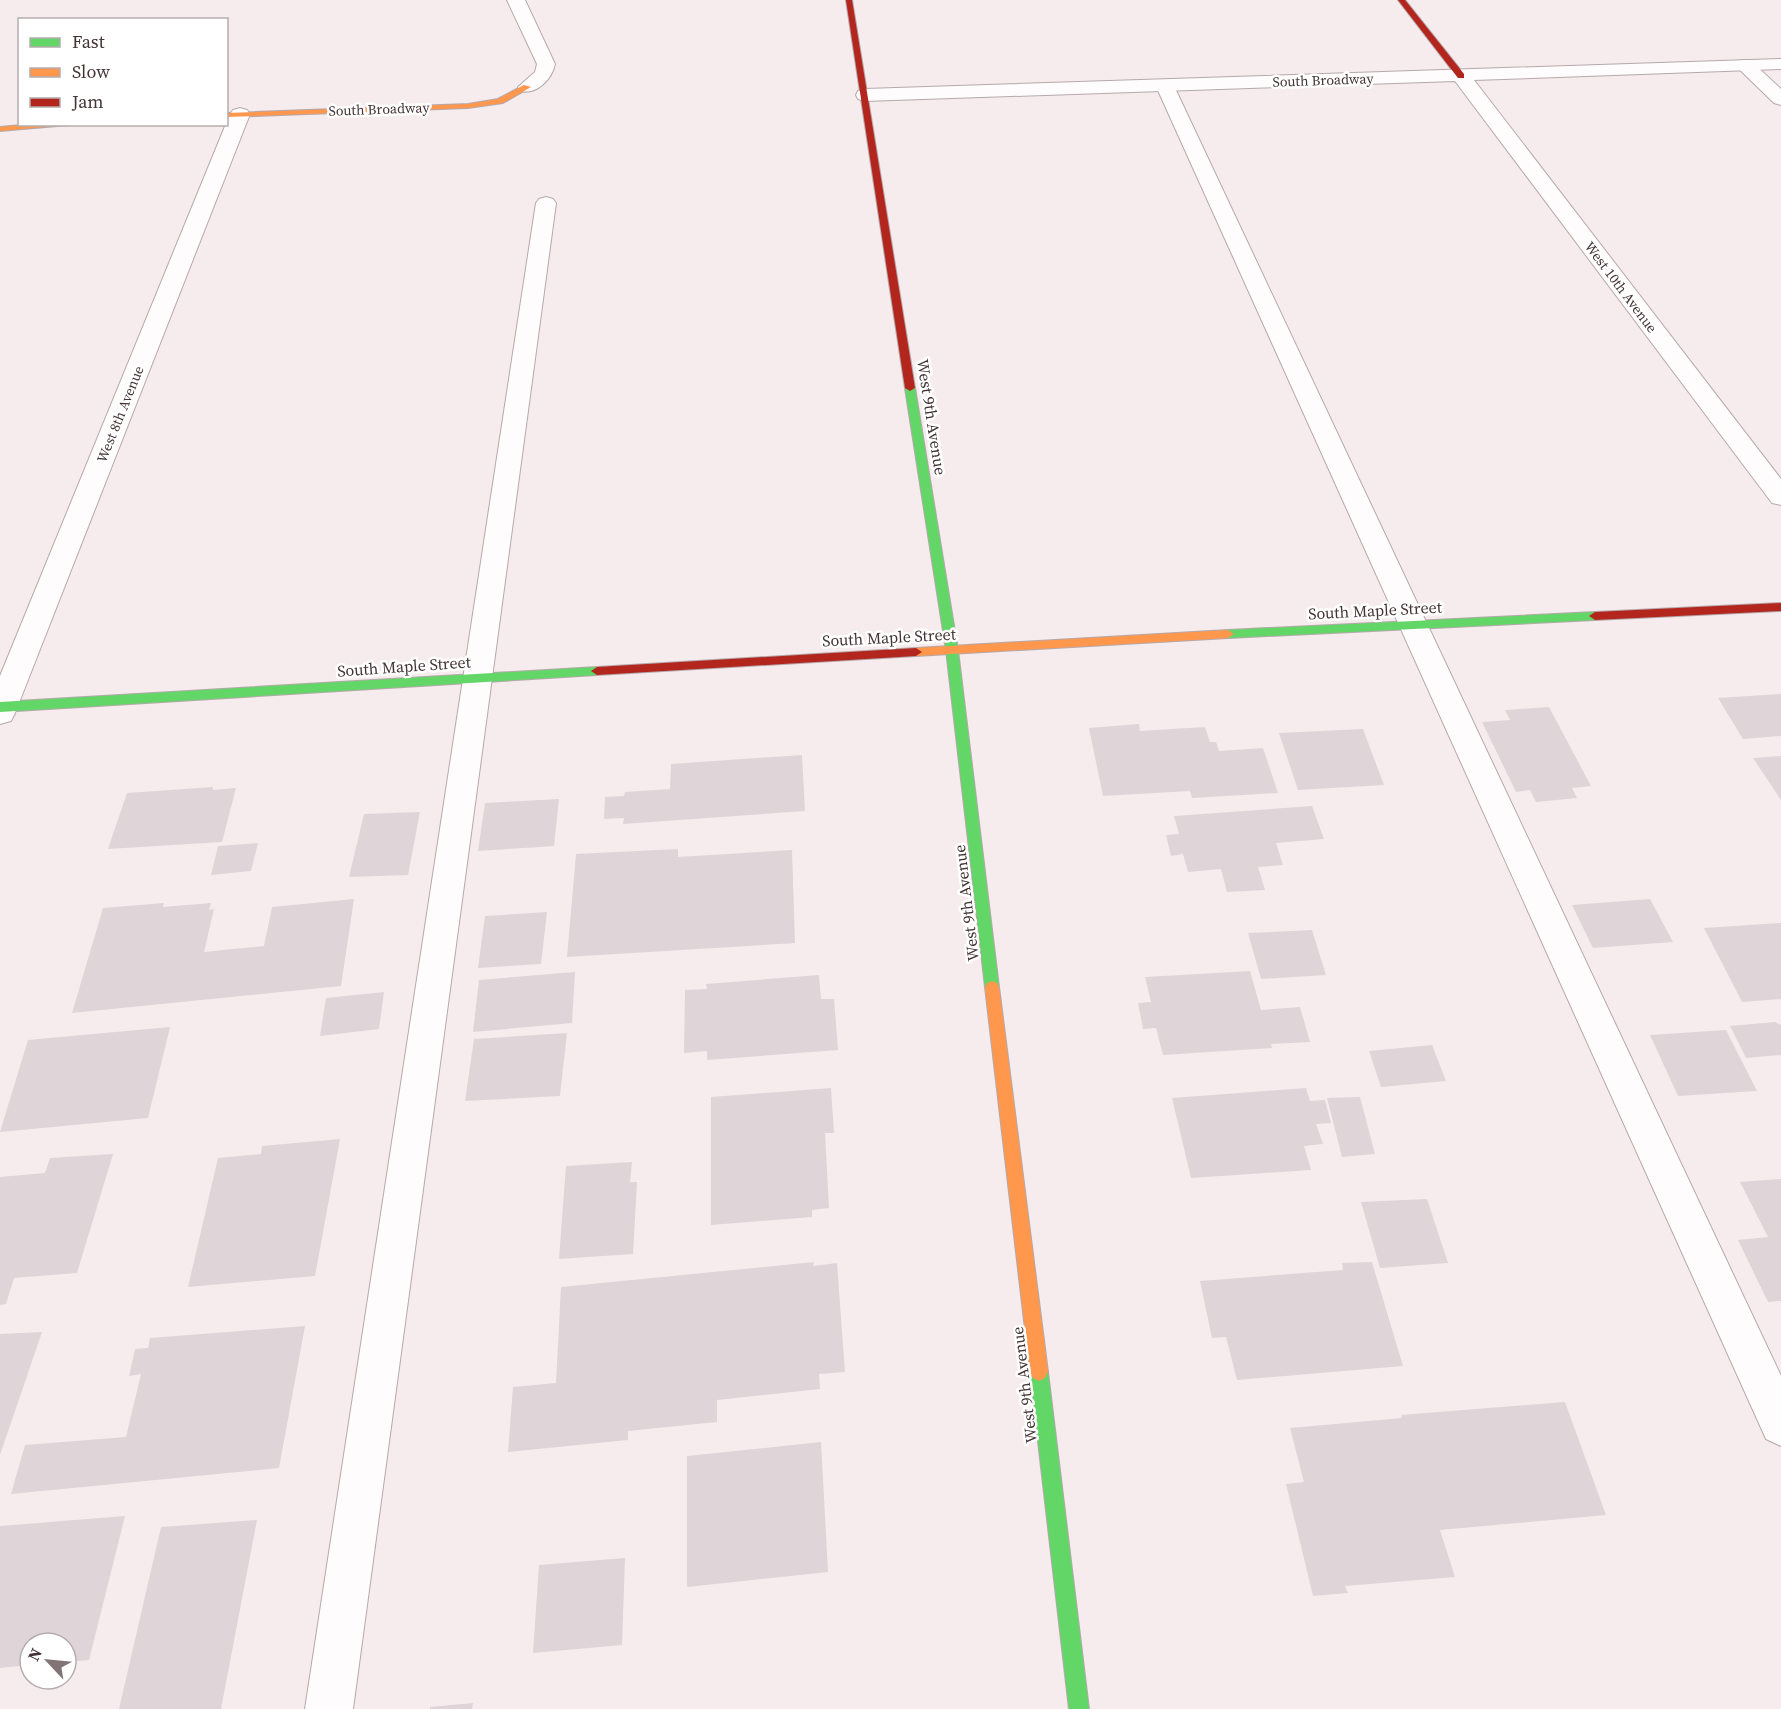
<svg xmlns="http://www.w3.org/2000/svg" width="1781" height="1709" font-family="'Source Serif 4',serif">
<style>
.building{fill:#dfd4d8}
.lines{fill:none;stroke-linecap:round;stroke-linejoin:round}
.lane-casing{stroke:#b5a9ab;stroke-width:2}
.street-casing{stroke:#b5a9ab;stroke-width:2}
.fast-casing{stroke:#b5a9ab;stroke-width:2}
.slow-casing{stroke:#b5a9ab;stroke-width:2}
.jam-casing{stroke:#b5a9ab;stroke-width:2}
.lane{fill:#fefcfc;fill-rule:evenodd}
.street{fill:#fefcfc;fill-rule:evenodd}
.fast{fill:#63d668;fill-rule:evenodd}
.slow{fill:#ff974d;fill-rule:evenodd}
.jam{fill:#b3261e;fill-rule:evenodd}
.labels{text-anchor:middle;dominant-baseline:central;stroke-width:5;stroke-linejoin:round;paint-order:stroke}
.far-street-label{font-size:14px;fill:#433335;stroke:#fff}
.street-label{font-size:16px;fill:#433335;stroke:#fff}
</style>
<rect width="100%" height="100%" fill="#f6ecee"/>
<g class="building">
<polygon points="1781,694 1781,736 1743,739 1718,698"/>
<polygon points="1549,707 1591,786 1572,788 1577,798 1536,802 1530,790 1516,792 1482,722 1510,720 1505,710"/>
<polygon points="1139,724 1140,731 1205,727 1210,742 1216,742 1219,751 1263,748 1278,793 1192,798 1190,791 1103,796 1089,728"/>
<polygon points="1363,729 1384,785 1298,790 1279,733"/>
<polygon points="802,755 805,811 623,824 624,818 604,819 605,797 624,796 625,792 670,789 671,764"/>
<polygon points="1781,756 1781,800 1753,758"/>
<polygon points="213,787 213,790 236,788 222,842 108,849 127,793"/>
<polygon points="559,799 554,846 478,851 485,803"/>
<polygon points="1312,806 1324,839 1276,843 1283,865 1258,867 1265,890 1227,892 1221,869 1188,872 1183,854 1171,856 1166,835 1179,834 1174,816"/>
<polygon points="420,812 408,875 349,877 364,814"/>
<polygon points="258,843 251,871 211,875 218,846"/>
<polygon points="678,849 678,857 792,850 795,943 567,957 576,854"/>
<polygon points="354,899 341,986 72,1013 103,908 164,903 163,907 211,903 209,910 214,909 204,952 264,946 272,907"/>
<polygon points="1650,899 1673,942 1593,948 1572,905"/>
<polygon points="547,912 541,964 478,968 485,916"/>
<polygon points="1781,923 1781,999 1742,1002 1704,928"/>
<polygon points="1312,930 1326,975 1261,979 1248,933"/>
<polygon points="1250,971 1261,1010 1300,1007 1310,1042 1271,1044 1272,1048 1163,1055 1156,1028 1143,1029 1138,1003 1151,1002 1145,977"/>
<polygon points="575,972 572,1023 473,1032 479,980"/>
<polygon points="819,975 821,999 834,999 838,1050 707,1060 707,1051 684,1053 685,990 707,989 706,984"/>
<polygon points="384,992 379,1029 320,1036 326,998"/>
<polygon points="1775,1022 1781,1025 1781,1055 1746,1058 1730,1026"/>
<polygon points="170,1027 148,1118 0,1132 28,1040"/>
<polygon points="1726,1030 1757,1091 1678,1096 1650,1035"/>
<polygon points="567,1033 560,1096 465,1101 474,1039"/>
<polygon points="1432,1045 1446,1081 1381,1087 1369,1051"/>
<polygon points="831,1088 834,1133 825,1133 829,1208 812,1210 812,1217 711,1225 711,1097"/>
<polygon points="1306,1088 1310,1101 1325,1100 1331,1123 1316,1124 1323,1144 1304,1146 1311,1170 1191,1178 1172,1098"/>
<polygon points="1360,1097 1375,1154 1342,1157 1327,1098"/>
<polygon points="340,1139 315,1276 188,1287 218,1158 261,1154 262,1146"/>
<polygon points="113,1154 77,1273 14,1278 6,1304 0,1305 0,1177 45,1173 50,1158"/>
<polygon points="632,1162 630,1182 637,1182 633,1254 559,1259 566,1166"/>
<polygon points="1781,1179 1781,1301 1768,1302 1738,1240 1768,1237 1740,1182"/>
<polygon points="1427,1199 1448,1263 1380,1268 1361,1202"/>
<polygon points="814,1262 813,1266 837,1263 845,1372 819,1374 820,1389 717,1400 717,1422 628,1431 628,1440 508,1452 513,1387 556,1383 561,1287"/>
<polygon points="1372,1262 1403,1366 1237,1380 1226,1337 1212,1338 1200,1281 1343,1270 1342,1263"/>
<polygon points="305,1326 279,1468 11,1494 25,1445 126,1437 141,1374 129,1376 135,1349 148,1348 150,1338"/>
<polygon points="42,1332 0,1455 0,1334"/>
<polygon points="1565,1402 1606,1515 1440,1530 1455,1577 1345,1586 1348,1593 1313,1596 1286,1484 1304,1482 1290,1428 1402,1418 1401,1415"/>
<polygon points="821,1442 828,1572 687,1587 687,1456"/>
<polygon points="125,1516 89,1660 66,1662 66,1643 30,1643 30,1665 0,1668 0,1526"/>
<polygon points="257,1520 221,1709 119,1709 161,1527"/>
<polygon points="625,1558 622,1645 533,1653 539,1565"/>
<polygon points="473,1703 472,1709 430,1709 430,1707"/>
</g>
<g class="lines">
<defs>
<g id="lane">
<polygon points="1745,60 1751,61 1781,89 1781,105 1774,103 1739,69 1736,65 1739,61"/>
<polygon points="1165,80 1172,82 1174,86 1781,1376 1781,1446 1766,1439 1156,86 1158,82"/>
<polygon points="546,197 553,199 556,203 353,1709 305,1709 536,203 539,199"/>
</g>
<g id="street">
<path d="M 507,0 L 525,0 L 555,64 C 552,79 537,95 520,91 L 518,87 L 535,72 L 537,64 Z"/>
<polygon points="1781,59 1781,69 1474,80 1781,479 1781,505 1772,503 1455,81 865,101 858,99 856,95 858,91 865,89"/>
<polygon points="240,108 247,110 250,114 15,713 11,721 0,724 0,676 230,114 233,110"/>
</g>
<g id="fast">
<polygon points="910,385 915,388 958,650 999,987 997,991 992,993 987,991 985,987 946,650 905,388"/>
<polygon points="1595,612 1601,616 1595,620 1228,638 1222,634 1228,630"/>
<polygon points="597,667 603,671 597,675 0,712 0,702"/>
<polygon points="1039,1363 1045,1366 1048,1372 1089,1709 1069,1709 1030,1372 1033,1366"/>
</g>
<g id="slow">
<polygon points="524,85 531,87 503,103 468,108 226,117 226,113 468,104 498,99"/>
<polygon points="32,124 80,124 0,131 0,127"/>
<polygon points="1228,630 1234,634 1228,638 916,656 910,652 916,648"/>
<polygon points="992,981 997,983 999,987 1048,1372 1045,1378 1039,1381 1033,1378 1030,1372 985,987 987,983"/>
</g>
<g id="jam">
<polygon points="846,0 852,0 915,388 910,391 905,388"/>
<polygon points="1398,0 1405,0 1464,74 1464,78 1458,78"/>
<polygon points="1781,603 1781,611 1595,620 1589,616 1595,612"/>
<polygon points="916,648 922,652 916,656 597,675 591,671 597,667"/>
</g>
</defs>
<use href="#lane" class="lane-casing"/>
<use href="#street" class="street-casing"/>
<use href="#fast" class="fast-casing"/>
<use href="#slow" class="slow-casing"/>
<use href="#jam" class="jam-casing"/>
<use href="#lane" class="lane"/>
<use href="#street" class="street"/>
<use href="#fast" class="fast"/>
<use href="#slow" class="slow"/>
<use href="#jam" class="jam"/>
</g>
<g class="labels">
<g class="far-street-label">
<text transform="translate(1323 80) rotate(-2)">South Broadway</text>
<text transform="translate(379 109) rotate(-2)">South Broadway</text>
<text transform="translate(1621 287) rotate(53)">West 10th Avenue</text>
<text transform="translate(120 414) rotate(-68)">West 8th Avenue</text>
</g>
<g class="street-label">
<text transform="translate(932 417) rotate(81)">West 9th Avenue</text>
<text transform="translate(1375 610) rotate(-3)">South Maple Street</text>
<text transform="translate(889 637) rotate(-3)">South Maple Street</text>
<text transform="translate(404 666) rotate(-4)">South Maple Street</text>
<text transform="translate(966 903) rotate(-97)">West 9th Avenue</text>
<text transform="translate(1024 1385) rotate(-97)">West 9th Avenue</text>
</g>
</g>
<rect x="18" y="18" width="210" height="108" fill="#ffffff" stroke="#b4adae" stroke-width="1.5"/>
<rect x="30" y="38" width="30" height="9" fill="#63d668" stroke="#b4adae" stroke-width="1.5"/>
<text x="72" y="48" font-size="18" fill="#433335">Fast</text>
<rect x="30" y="68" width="30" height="9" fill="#ff974d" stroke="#b4adae" stroke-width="1.5"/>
<text x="72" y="78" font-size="18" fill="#433335">Slow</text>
<rect x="30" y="98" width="30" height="9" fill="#b3261e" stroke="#b4adae" stroke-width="1.5"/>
<text x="72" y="108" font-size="18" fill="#433335">Jam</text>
<g transform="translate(48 1661) rotate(296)"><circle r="28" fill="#ffffff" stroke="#b4adae" stroke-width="1.5"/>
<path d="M0-4.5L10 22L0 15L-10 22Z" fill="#827476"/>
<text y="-9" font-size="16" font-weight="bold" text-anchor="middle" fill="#433335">N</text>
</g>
</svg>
